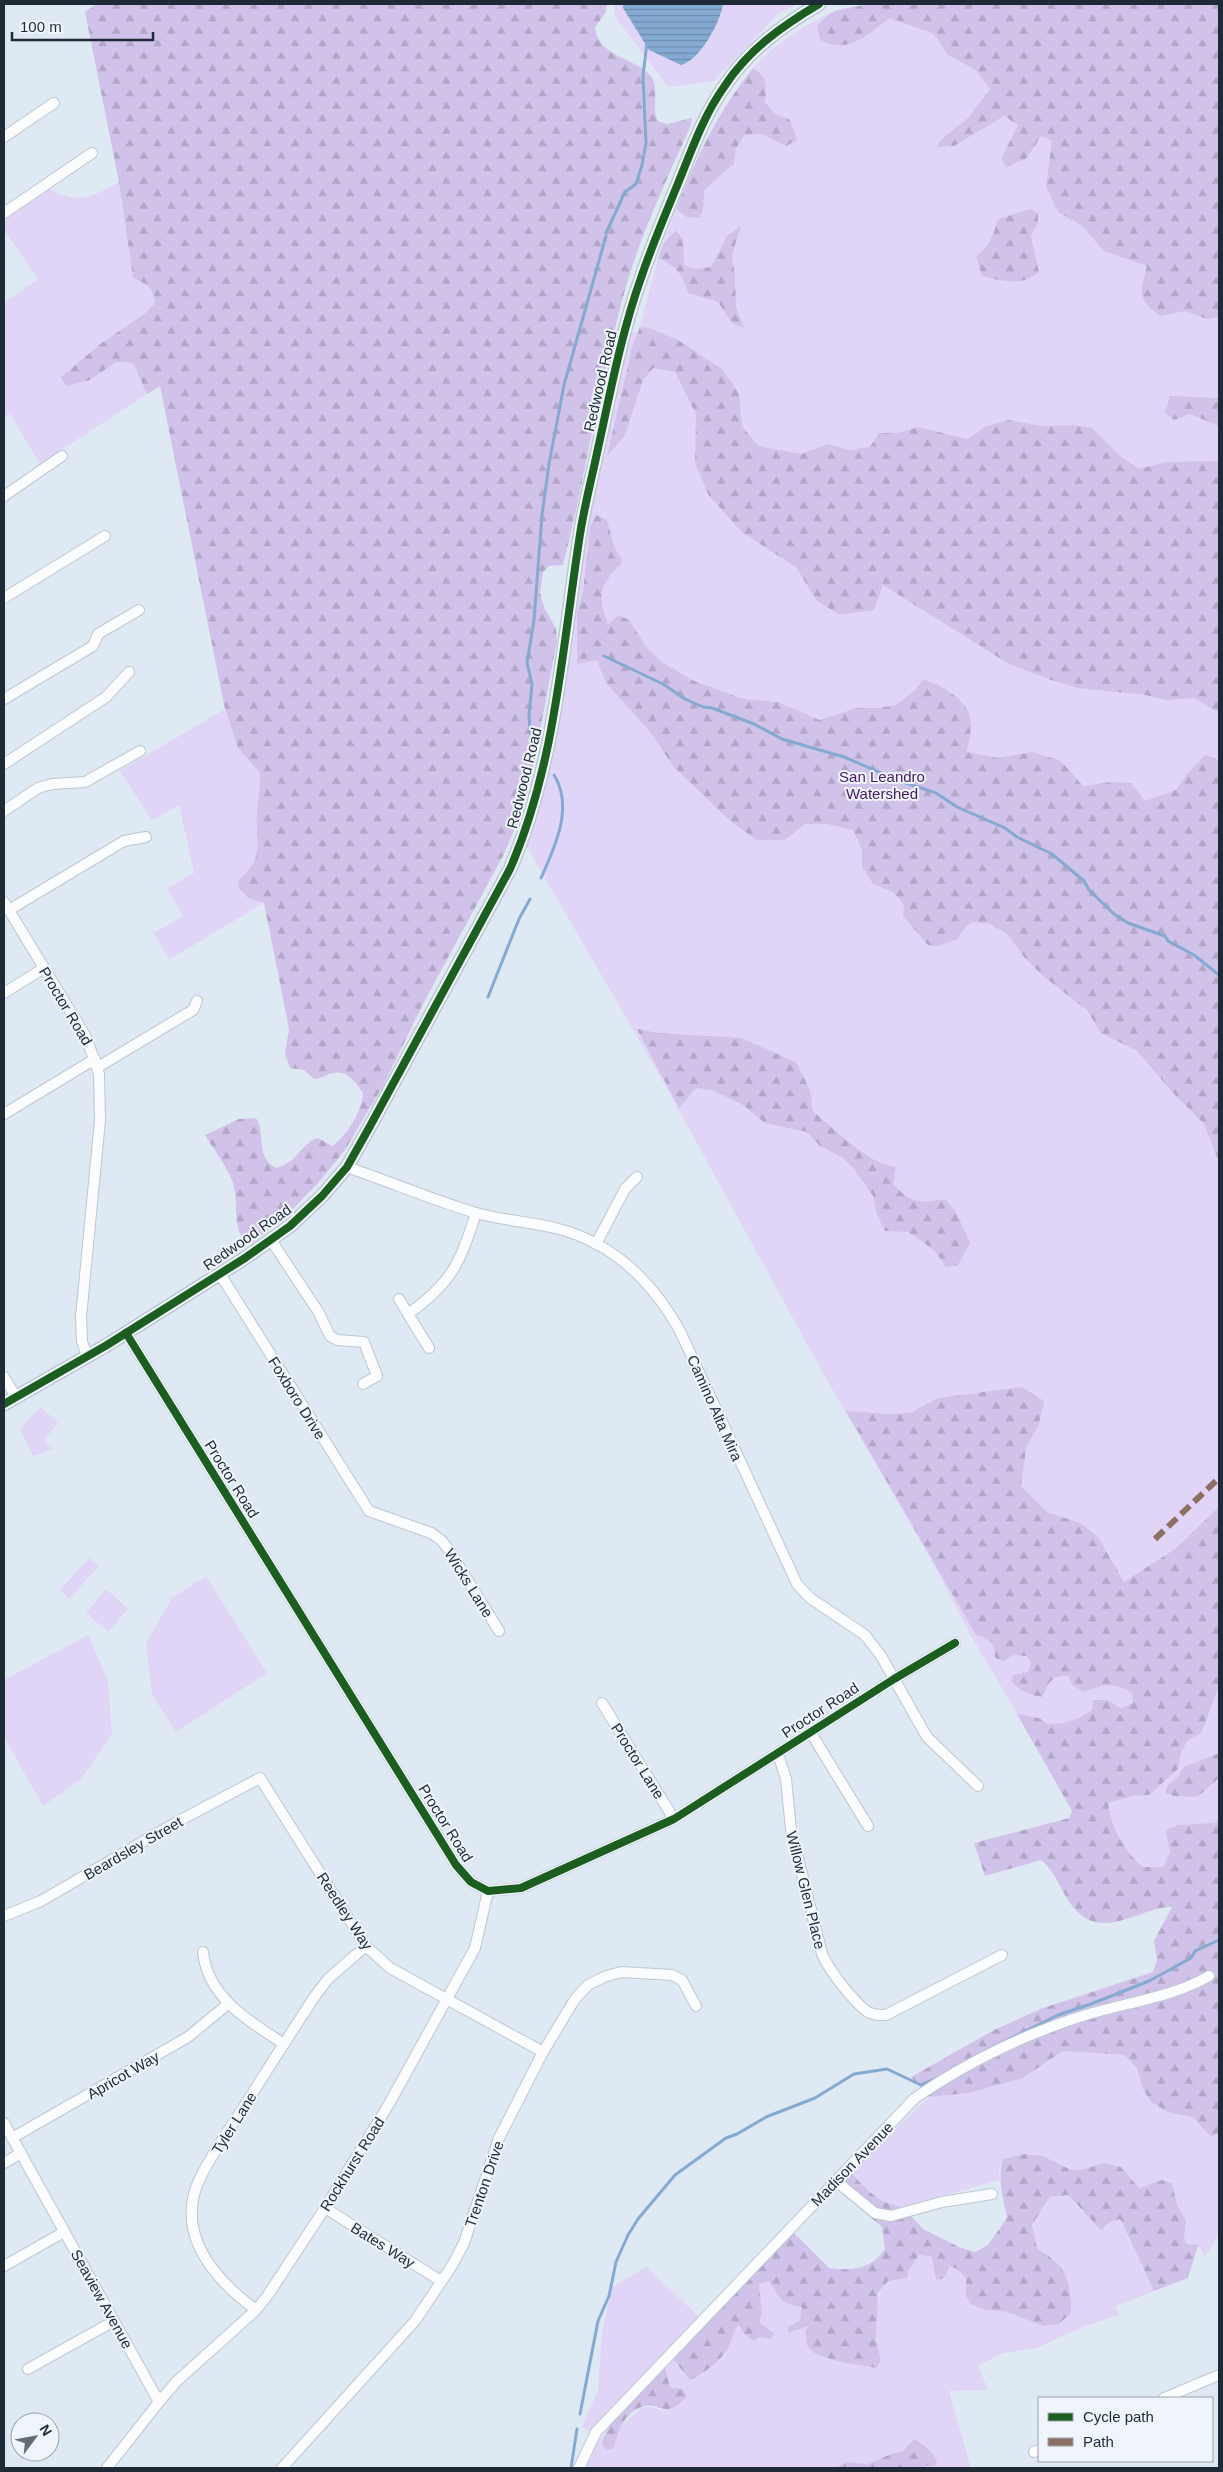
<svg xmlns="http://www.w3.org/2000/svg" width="1223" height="2472" font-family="Arial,sans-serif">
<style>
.green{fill:#e1d5f7}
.forest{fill:url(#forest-firs)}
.water{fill:url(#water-rules)}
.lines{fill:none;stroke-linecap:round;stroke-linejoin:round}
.stream{stroke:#85aad2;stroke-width:3}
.minor-casing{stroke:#bdc7d2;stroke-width:12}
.major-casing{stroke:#bdc7d2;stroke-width:15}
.minor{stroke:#fafcfd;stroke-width:10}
.major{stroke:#fafcfd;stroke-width:12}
.quiet{stroke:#8d6e63;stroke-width:6;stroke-dasharray:12 6;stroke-linecap:butt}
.cycleway-casing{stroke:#eff5fb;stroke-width:11}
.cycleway{stroke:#1b5e20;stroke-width:8}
.labels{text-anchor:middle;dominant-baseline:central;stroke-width:4;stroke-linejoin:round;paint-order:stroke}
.street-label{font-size:15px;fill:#1e2a36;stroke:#eff5fb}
.park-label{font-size:15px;fill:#481962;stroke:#eff5fb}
</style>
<defs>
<pattern id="forest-firs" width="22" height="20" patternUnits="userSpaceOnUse" patternTransform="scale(1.25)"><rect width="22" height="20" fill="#d1c2e9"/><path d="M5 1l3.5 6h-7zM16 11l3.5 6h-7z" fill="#b3a7c8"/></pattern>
<pattern id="water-rules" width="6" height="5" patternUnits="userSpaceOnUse" patternTransform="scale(1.25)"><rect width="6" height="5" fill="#85aad2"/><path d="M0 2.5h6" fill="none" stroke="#6c8bab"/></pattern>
</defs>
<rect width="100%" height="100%" fill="#dfe9f4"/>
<g class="green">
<polygon points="614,4 797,4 778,14 714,81 668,87 615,17"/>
<path d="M 1219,4 L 1219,1886 L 1137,1916 L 971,1636 L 932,1561 L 824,1375 L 665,1085 L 523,840 L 544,767 L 579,538 L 626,330 L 643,334 L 645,328 L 640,327 L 658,258 L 667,262 L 679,234 L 675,230 L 663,244 L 676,209 L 685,217 L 760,72 L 753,68 C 775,44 799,28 828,14 L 817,26 L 872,7 Z"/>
<path d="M 119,182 L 133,278 C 147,284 153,288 155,303 L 144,314 L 103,342 L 61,378 L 90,380 L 116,362 L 133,363 L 147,394 L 40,464 L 10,414 L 4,417 L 4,303 L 38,279 L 4,230 L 4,217 L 47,188 C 78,205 90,198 119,182 Z"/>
<polygon points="225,709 238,748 260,773 259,852 250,870 239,879 248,898 264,903 169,960 154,933 183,916 167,889 194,873 179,805 152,821 120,771"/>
<polygon points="41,1407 58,1423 44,1440 54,1449 33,1456 20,1429"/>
<polygon points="89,1558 99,1566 69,1599 60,1590"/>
<polygon points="206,1576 267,1673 176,1732 152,1695 146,1643 172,1598"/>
<polygon points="106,1589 128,1609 108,1632 86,1613"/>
<polygon points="88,1635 108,1681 112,1734 81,1779 43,1806 4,1737 4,1680"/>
<path d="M 1063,2051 L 1125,2055 L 1137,2069 L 1143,2089 L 1170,2113 L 1193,2117 L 1211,2137 L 1219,2133 L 1219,2235 L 1205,2257 L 1198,2245 L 1187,2244 L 1184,2237 L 1186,2221 L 1177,2205 L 1172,2183 L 1162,2180 L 1138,2188 L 1121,2167 L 1104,2163 L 1084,2169 L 1071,2170 L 1043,2156 L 1024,2154 L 1003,2159 L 999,2171 L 1000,2180 L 903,2207 C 877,2203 868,2190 850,2172 L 929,2097 L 969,2093 L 1021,2079 Z"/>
<path d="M 1068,2195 L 1081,2211 L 1109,2222 L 1119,2219 L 1154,2291 L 1116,2306 L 1119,2315 L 1085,2326 L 1037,2348 L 1004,2353 L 978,2365 L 988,2390 L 949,2391 L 971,2468 L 925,2468 L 926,2466 L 914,2439 L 903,2451 L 891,2454 L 868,2464 L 846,2462 L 835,2468 L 584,2468 L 599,2437 L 604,2436 L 602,2443 L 642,2407 L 651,2407 L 664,2411 L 682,2389 L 670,2387 L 665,2367 L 672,2358 L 681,2370 L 711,2366 L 729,2346 L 732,2332 L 739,2325 L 760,2337 L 773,2333 L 759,2322 L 762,2312 L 759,2284 L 769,2281 L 780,2299 L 803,2307 L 800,2320 L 788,2327 L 788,2333 L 807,2325 L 807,2345 L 823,2358 L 863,2365 L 881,2361 C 877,2344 870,2292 888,2282 C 892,2279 902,2279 907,2278 L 909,2270 L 919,2255 L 932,2257 L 934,2265 L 944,2278 L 950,2266 L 957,2269 L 966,2278 L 966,2295 L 986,2310 L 1007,2312 L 1043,2326 L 1055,2259 L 1037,2248 L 1032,2225 L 1050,2197 Z"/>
<polygon points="647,2267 700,2318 590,2432 582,2427 598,2390 602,2332 612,2287"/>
</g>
<g class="forest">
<path d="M 97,4 L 607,4 L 606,12 L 595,27 C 598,56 631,57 648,73 C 662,86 650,106 658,121 L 667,124 L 692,118 L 691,125 C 668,177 643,229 627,283 C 600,376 587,472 563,565 L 549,566 L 543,572 L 540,593 L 544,607 L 556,629 L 557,641 L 531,778 L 521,814 L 503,856 L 423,1004 L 384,1084 L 345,1150 L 318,1183 L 282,1220 L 251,1243 L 245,1241 C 230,1223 241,1200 231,1178 C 225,1163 213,1149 205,1135 L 239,1119 L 256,1118 C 266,1135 255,1159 277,1168 C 282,1166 288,1163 292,1160 C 301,1152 306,1141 318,1138 L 332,1146 C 347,1136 362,1112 363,1093 C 356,1083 348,1070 334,1073 C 327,1074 321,1079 314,1079 L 304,1070 L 290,1068 L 285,1054 L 289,1029 L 264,903 L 248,898 L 238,887 L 239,879 C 266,858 255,841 257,812 C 258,799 260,786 260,773 L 238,748 L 225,709 L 160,386 L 147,394 L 133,363 L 116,362 L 90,380 L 67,386 L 61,377 L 103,342 L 144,314 L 155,303 C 153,288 147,284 133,278 L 119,182 L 85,12 Z"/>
<path d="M 866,4 L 1219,4 L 1219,317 L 1207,319 L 1185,311 L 1160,316 C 1137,299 1140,293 1147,266 L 1104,251 L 1081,225 L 1058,212 L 1046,187 L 1052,141 L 1041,136 L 1026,159 L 1006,167 L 1001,159 L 1018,125 L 1004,116 L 954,146 L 936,147 L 942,139 L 968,118 L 990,89 L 976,70 L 948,55 L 934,34 L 890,18 C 868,34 849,55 820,40 L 817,26 C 836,4 843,11 866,4 Z"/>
<path d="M 753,68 C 767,76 767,87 765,102 L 774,113 L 790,120 L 797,140 L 786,146 L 762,134 L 744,135 L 736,149 L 734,164 C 723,171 715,182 704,190 L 703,210 L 700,218 L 686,217 L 676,209 C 697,156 717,113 753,68 Z"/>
<path d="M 1031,209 L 1038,213 L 1038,223 L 1031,236 L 1039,272 C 1022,287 1002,281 982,276 L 976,256 C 990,247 993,235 998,219 Z"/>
<path d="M 741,226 L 732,255 L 735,276 L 736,307 L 744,328 L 733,324 L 718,302 L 688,293 C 683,274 676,266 658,258 L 663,244 L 676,230 L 683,240 L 684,265 L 694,269 L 711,267 L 727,236 Z"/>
<polygon points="640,327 649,328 678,340 722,369 739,393 742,426 758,446 801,454 828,444 848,450 870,447 879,433 898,433 918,427 967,439 987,426 1008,420 1041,426 1074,425 1092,428 1119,455 1139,469 1166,462 1219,461 1219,713 1194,698 1166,700 1145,695 1078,688 1051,680 1009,664 883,585 874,610 840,615 817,601 796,567 743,533 709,496 695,463 696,414 675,372 653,368 643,380 625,435 607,456 633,344"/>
<polygon points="1170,396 1219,398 1219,426 1190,414 1174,420 1165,413"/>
<path d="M 596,515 L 607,520 L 614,546 L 623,562 C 600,584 596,594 608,624 L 619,615 L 629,620 L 645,645 L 660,661 L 692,680 L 743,699 L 778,702 L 819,720 L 857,708 L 879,708 L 896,705 L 914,691 L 924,679 C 942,686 969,700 971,721 C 972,731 968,743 967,752 L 998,758 L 1032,752 L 1061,761 L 1083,786 L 1112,782 L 1131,783 L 1145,801 L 1176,790 L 1187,774 L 1205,755 L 1219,760 L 1219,1162 L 1204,1124 L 1175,1095 L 1137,1051 L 1101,1033 L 1087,1010 L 1043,976 L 1025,958 L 1007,934 L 990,924 L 972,922 L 966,926 L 957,939 L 939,946 L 928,945 L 903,916 L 904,905 L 893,892 L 873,884 L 862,867 L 862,850 L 853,830 L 827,824 L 805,824 L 785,840 L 756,840 L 728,819 L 673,766 L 651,733 L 606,683 L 597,660 L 577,664 L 577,612 L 583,592 L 590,527 Z"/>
<path d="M 637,1029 L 659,1033 L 741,1038 L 796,1062 L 810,1090 L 813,1111 C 835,1130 868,1164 896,1167 L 893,1184 C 910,1203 920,1204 945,1199 L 956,1212 L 970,1243 L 958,1265 L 946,1267 L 934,1250 L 908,1232 L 885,1231 L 877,1215 L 873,1196 L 854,1169 L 842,1157 L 820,1146 L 807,1132 L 765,1123 L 743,1105 L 712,1090 L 696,1088 L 679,1108 Z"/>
<path d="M 1022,1387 L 1044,1401 L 1039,1424 L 1026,1448 L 1021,1486 L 1047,1512 L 1080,1523 L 1098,1537 L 1124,1582 L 1175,1549 L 1219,1507 L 1219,1687 L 1201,1733 L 1187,1741 L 1181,1753 L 1178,1769 L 1149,1795 L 1132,1796 L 1108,1803 C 1111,1827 1124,1851 1143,1867 L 1163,1867 L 1170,1852 L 1166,1830 L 1178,1825 L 1215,1823 L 1219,1819 L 1219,2133 L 1211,2137 L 1193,2117 L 1170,2113 L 1151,2102 L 1143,2089 L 1137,2069 L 1125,2055 L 1063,2051 L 1021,2079 L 969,2093 L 929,2097 L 911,2077 L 994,2030 L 1043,2008 L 1153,1972 L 1157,1960 L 1154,1941 L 1172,1907 C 1141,1906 1103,1943 1074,1908 C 1061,1893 1057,1873 1041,1860 L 985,1876 L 974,1843 L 1069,1818 L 1072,1811 L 1017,1714 L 1039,1718 L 1048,1724 L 1064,1723 L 1080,1717 L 1092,1710 L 1093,1700 L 1107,1700 L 1121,1708 L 1133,1703 L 1132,1693 C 1112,1681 1105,1684 1084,1692 L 1073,1686 L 1068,1676 C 1050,1675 1050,1682 1042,1697 C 1030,1695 1020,1691 1012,1682 L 1013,1675 L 1028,1672 L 1031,1662 L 1027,1656 L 1014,1655 L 1004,1661 L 995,1658 C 995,1644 990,1639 976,1635 L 846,1411 L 887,1414 L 910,1413 L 938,1398 Z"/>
<polygon points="1219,1753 1219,1778 1197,1797 1174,1796 1165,1793 1168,1785 1176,1779 1184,1767"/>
<path d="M 1024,2154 L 1043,2156 L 1071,2170 L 1084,2169 L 1104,2163 L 1121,2167 L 1139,2188 L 1162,2180 L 1172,2183 L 1177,2205 L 1186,2221 L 1184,2237 L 1187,2244 L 1198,2245 L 1188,2278 L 1154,2291 L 1120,2219 L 1110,2222 L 1101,2230 L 1068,2195 L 1050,2197 L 1032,2225 L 1037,2248 C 1066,2266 1071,2278 1071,2313 L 1059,2324 L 1043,2326 L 1007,2312 L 986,2310 L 971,2304 L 966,2296 L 966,2278 L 957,2269 L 950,2266 L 944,2278 L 936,2280 L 932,2257 L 919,2255 L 909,2270 L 907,2278 L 888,2281 L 878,2293 L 876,2338 L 881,2361 L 876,2368 C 860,2364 813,2361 807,2345 C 805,2340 807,2331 807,2326 L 788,2333 L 788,2327 L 800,2320 L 802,2307 C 781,2304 780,2299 769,2281 L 759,2284 L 762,2312 L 759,2322 L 773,2333 L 772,2339 L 760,2337 L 754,2341 L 744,2334 L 739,2325 C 732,2332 733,2337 729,2346 C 721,2361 705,2373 690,2380 L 672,2358 L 794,2233 L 829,2268 C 852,2271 871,2270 885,2249 L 882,2227 L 835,2187 L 850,2172 C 868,2190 877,2203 903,2207 L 923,2229 L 959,2247 L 975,2252 L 988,2245 L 1007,2218 C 1003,2198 997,2179 1003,2159 Z"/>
<path d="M 665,2367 L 670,2387 L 682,2389 L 687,2396 C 664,2422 660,2400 641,2407 C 624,2414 617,2432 614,2448 L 606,2450 L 602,2443 C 608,2418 647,2386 665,2367 Z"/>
<path d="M 914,2439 C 924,2445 932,2451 937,2461 L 935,2466 L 926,2466 L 925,2468 L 835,2468 L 846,2462 L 868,2464 L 891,2454 L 903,2451 Z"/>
</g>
<path class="water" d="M 623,4 L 723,4 C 720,23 700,60 681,65 L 649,50 L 623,8 Z"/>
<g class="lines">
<g class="stream">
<polyline points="606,233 625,192 636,184 642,165 646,143 643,76 647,42"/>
<polyline points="604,656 663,684 685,699 703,707 712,708 754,724 782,739 844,757 900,781 936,793 957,807 1005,828 1017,837 1052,854 1084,881 1089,890 1114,914 1128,923 1165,936 1168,941 1194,955 1219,975"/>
<polyline points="530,733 529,716 532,684 527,663 534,620 542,515 549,464 564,385 606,236"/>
<path d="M 541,878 C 555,847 574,807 554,775"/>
<polyline points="488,997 519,919 530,899"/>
<polyline points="989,2049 1058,2015 1091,2004 1149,1981 1191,1958 1195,1951 1219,1940"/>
<polyline points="580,2414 598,2321 609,2296 616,2262 628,2235 638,2219 675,2175 726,2138 737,2134 766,2117 815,2098 854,2074 887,2069 921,2085 935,2079"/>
<polyline points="571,2468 577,2429"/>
</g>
<defs>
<g id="minor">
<polyline points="4,137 54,103"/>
<polyline points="4,213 92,153"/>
<polyline points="4,496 62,456"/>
<polyline points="4,598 105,536"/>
<polyline points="4,699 93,646 98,634 139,610"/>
<polyline points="4,764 106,697 129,672"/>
<polyline points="4,811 38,788 52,784 85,782 140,751"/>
<polyline points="4,902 86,1037 99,1074 100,1120 81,1317 82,1341 87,1357"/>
<polyline points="9,910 124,841 146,837"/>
<polyline points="4,993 44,968"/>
<polyline points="98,1067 193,1010 197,1001"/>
<polyline points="4,1114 95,1059"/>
<path d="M 347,1167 C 390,1182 433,1200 476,1213 C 502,1220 529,1222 555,1228 C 613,1242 652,1281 680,1331 L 797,1584 L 810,1598 L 865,1635 L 881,1656 L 927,1737 L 978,1786"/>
<polyline points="271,1240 319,1313 330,1336 337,1340 364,1342 377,1376 363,1384"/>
<polyline points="596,1244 625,1189 637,1177"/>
<polyline points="220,1274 369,1511 431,1533 441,1540 449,1550 499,1631"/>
<polyline points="399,1299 408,1314"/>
<polyline points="126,1333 456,1865 471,1882 488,1891 521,1888 674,1819 894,1679 955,1643"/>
<path d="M 429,1348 L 408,1314 C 452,1283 460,1263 476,1213"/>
<polyline points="4,1377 16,1397"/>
<polyline points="602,1703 674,1819"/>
<polyline points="811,1733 868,1826"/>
<path d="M 778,1754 L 786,1779 L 791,1830 L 822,1954 C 829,1970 850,1997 864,2009 C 870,2015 878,2015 886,2015 L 1002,1955"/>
<polyline points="4,1916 41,1901 175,1823 260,1778 366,1946 390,1968 543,2052"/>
<path d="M 203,1952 C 208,1998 249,2021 284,2044"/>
<polyline points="4,2123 159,2402 107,2468"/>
<polyline points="12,2138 188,2037 228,2004"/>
<polyline points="4,2163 21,2153"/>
<polyline points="836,2181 875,2213 891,2216 942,2202 992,2194"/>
<polyline points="325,2208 441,2281"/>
<polyline points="4,2266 64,2232"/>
<path d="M 256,2310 C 213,2278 173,2232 201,2176 C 213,2153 227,2132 241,2111 C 266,2072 290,2034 315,1996 L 328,1979 L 366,1946"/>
<polyline points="28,2369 114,2321"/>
<polyline points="1164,2398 1219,2375"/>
<polyline points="159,2402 177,2381 256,2310 268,2295 325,2208 389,2104 475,1948 488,1891"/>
<polyline points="1034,2452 1039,2450"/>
<polyline points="282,2468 415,2321 453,2264 464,2243 499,2138 543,2052 575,1999 588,1985 604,1977 621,1972 672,1975 682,1980 696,2006"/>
<path d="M 579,2468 L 596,2432 L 915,2098 C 967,2062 1029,2032 1089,2014 C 1129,2002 1173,1997 1209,1976"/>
</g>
<path id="major" d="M 4,1404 L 107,1345 L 245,1258 L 290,1226 L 322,1196 L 347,1167 L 369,1128 L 510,869 C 555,766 562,651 579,541 C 583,511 591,482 597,453 C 610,394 621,334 641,278 C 652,245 666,213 679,181 C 692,149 704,115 724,87 C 748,50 782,26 819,4"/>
</defs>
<use href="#minor" class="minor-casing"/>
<use href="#major" class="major-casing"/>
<use href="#minor" class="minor"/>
<use href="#major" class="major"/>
<polyline class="quiet" points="1155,1539 1219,1478"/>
<defs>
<g id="cycleway">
<polyline points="126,1333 456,1865 471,1882 488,1891 521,1888 674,1819 894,1679 955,1643"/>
<path d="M 4,1404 L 107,1345 L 245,1258 L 290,1226 L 322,1196 L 347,1167 L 369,1128 L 510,869 C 555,766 562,651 579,541 C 583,511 591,482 597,453 C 610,394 621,334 641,278 C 652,245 666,213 679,181 C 692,149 704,115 724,87 C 748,50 782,26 819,4"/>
</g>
</defs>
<use href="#cycleway" class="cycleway-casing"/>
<use href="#cycleway" class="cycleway"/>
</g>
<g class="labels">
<g class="street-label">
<text transform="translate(600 381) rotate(-77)">Redwood Road</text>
<text transform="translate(524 778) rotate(-76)">Redwood Road</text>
<text transform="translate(66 1006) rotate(59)">Proctor Road</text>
<text transform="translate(247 1237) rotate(-35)">Redwood Road</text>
<text transform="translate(297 1398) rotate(58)">Foxboro Drive</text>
<text transform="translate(715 1408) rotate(66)">Camino Alta Mira</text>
<text transform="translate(232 1479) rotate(58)">Proctor Road</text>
<text transform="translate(469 1583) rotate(58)">Wicks Lane</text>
<text transform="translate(820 1710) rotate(-33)">Proctor Road</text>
<text transform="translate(638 1761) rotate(58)">Proctor Lane</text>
<text transform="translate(446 1823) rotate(58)">Proctor Road</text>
<text transform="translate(133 1848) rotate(-30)">Beardsley Street</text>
<text transform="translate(806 1890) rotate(76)">Willow Glen Place</text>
<text transform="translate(345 1911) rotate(57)">Reedley Way</text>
<text transform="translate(123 2075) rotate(-30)">Apricot Way</text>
<text transform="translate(234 2123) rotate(-58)">Tyler Lane</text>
<text transform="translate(352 2164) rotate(-58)">Rockhurst Road</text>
<text transform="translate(852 2164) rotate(-46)">Madison Avenue</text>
<text transform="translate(484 2184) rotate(-71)">Trenton Drive</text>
<text transform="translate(383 2245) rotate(32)">Bates Way</text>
<text transform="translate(102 2299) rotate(61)">Seaview Avenue</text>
</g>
<g class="park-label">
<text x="882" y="776">San Leandro<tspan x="882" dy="17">Watershed</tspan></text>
</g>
</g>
<rect width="1223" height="2472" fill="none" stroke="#1e2a36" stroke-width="10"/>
<rect x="1038" y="2397" width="175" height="65" fill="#eff5fb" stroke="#9ba4ac"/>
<rect x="1048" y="2413" width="25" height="8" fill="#1b5e20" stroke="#9ba4ac"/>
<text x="1083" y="2422" font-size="15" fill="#1e2a36">Cycle path</text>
<rect x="1048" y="2438" width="25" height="8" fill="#8d6e63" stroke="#9ba4ac"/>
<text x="1083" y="2447" font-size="15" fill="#1e2a36">Path</text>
<g transform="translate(35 2437) rotate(58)"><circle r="24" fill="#eff5fb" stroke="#9ba4ac"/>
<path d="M0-4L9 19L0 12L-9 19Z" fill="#626d78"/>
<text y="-8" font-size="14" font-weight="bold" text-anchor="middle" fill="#1e2a36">N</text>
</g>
<path d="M12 32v8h141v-8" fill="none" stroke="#1e2a36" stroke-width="2.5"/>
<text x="20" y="32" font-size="15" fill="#1e2a36" stroke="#eff5fb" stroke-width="4" paint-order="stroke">100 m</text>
</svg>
